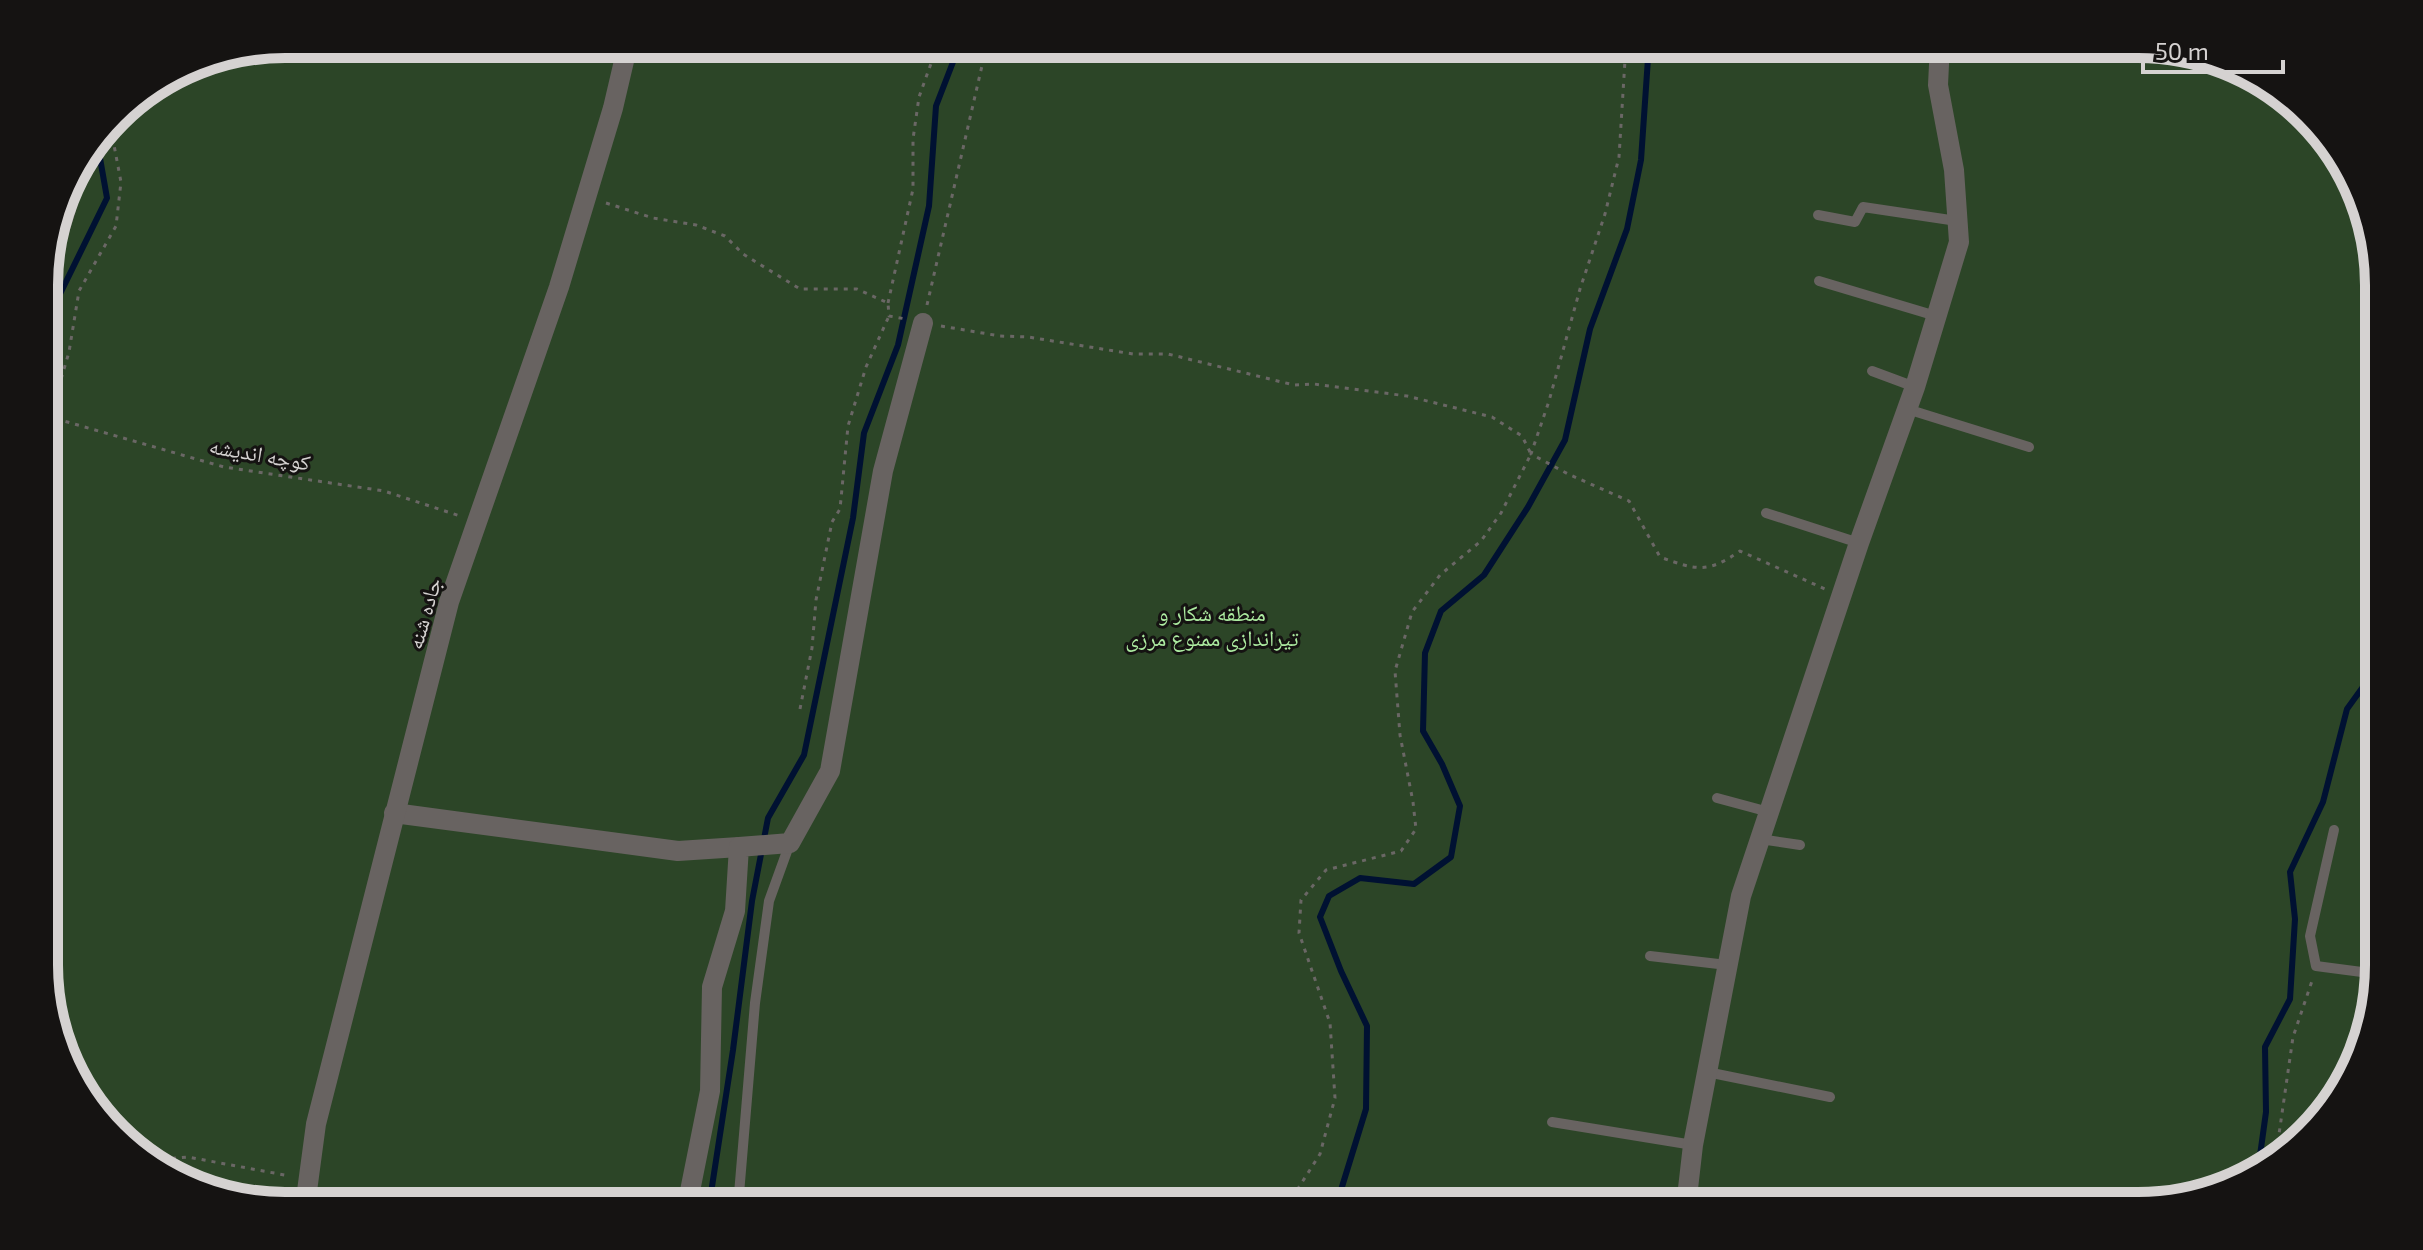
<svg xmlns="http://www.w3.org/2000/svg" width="2423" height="1250" font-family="'Exo 2','Noto Naskh Arabic',sans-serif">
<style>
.green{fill:#2c4527}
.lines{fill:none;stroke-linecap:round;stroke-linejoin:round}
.stream{stroke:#001132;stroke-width:6}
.path{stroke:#6a6765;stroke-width:3;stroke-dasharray:4 6;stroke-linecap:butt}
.service{stroke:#686361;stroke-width:10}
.minor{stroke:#686361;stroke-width:20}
.labels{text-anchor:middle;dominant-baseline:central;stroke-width:6;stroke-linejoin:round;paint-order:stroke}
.street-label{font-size:22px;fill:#d5d2d1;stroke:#151312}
.park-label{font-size:22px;fill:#adeca1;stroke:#151312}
.rim{fill:none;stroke:#d5d2d1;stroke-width:10}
</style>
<rect width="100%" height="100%" fill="#2e2a28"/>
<polygon class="green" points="285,44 2138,44 2245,69 2338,151 2377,254 2379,966 2354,1072 2272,1166 2154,1206 285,1206 178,1181 93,1111 46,997 45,269 69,179 126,104 193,62"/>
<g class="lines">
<g class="stream">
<polyline points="45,388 59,296 107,198 97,141"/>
<polyline points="2258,1170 2266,1112 2265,1047 2290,999 2295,919 2290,872 2323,802 2347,709 2378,666"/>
<polyline points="709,1206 733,1050 752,901 768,818 804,755 853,518 864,433 898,345 929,206 936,106 960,44"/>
<polyline points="1331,1206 1341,1190 1366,1109 1367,1026 1341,971 1320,917 1329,896 1360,878 1414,884 1451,857 1460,806 1442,764 1423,731 1425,653 1441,611 1484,575 1528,507 1565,440 1590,329 1627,229 1641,160 1649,44"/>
</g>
<g class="path">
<path d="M 1626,44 L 1619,157 L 1605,214 L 1580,289 L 1549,401 L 1531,454 L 1568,474 L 1629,501 L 1660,557 C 1696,570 1707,574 1740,551 L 1825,589"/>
<polyline points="606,203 653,218 696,225 725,236 743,254 800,289 857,289 888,303 889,316 906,319"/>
<polyline points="888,303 913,189 913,139 919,97 938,44"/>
<polyline points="927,305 987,44"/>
<polyline points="941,326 1000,336 1028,337 1133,354 1168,354 1294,385 1314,384 1407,396 1492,417 1522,436 1531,454 1501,513 1481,541 1440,575 1412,612 1395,671 1400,735 1413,802 1416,829 1401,851 1326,870 1301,900 1299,933 1330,1023 1335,1098 1320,1154 1287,1206"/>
<polyline points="50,417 69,352 79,291 116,226 121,182 110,124"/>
<polyline points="45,430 50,417 224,467 384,491 460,516"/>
<polyline points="800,709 812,648 816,600 832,522 840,509 848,426 866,367 889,316"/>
<polyline points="152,1160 188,1157 290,1176"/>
<polyline points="2275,1162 2293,1037 2312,981"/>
</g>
<g class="service">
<polyline points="1818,215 1855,222 1863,207 1957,221"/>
<polyline points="1819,281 1936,316"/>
<polyline points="1872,371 1915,387"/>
<polyline points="1907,409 2029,447"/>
<polyline points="1766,513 1859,543"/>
<polyline points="1717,798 1769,812"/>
<polyline points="2334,830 2310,936 2316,966 2377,974"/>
<polyline points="1760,839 1800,845"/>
<polyline points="1650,956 1727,965"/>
<polyline points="1707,1072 1830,1097"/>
<polyline points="1552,1122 1693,1145"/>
<polyline points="738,1206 755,1003 769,901 790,843"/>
</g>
<g class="minor">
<polyline points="45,276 66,209 70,176"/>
<polyline points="394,813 678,851 739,847"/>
<polyline points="305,1206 316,1124 449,602 559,287 613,108 628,44"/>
<polyline points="687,1206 710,1091 712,987 735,911 739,847 790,843 830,771 883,471 923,323"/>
<polyline points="1686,1206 1693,1145 1741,896 1859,543 1915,387 1959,242 1954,170 1938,85 1940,44"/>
</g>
</g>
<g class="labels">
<g class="street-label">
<text transform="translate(260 453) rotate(10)">کوچه اندیشه</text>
<text transform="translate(423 613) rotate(-74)">جاده شنه</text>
</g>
<g class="park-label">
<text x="1212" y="612">منطقه شکار و<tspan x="1212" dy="25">تیراندازی ممنوع مرزی</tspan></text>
</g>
</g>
<path d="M0 0H2423V1250H0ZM285 58H2138A227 227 0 0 1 2365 285V965A227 227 0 0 1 2138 1192H285A227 227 0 0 1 58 965V285A227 227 0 0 1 285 58Z" fill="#151312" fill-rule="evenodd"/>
<path class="rim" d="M285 58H2138A227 227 0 0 1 2365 285V965A227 227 0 0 1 2138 1192H285A227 227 0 0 1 58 965V285A227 227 0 0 1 285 58Z"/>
<path d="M2143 60v12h140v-12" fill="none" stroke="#d5d2d1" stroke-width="4"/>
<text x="2155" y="60" font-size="24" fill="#d5d2d1" stroke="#151312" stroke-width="6" paint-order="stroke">50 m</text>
</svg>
